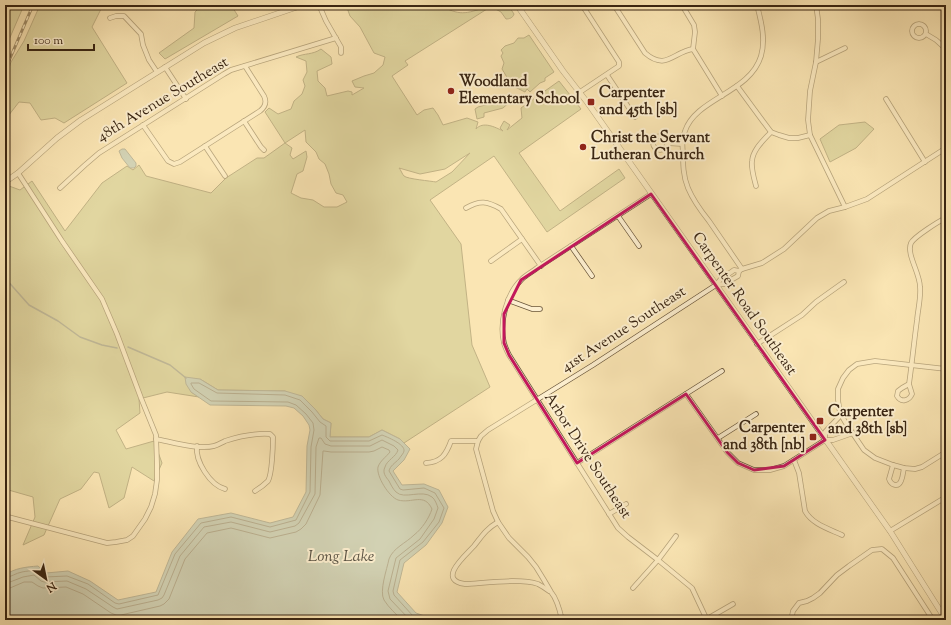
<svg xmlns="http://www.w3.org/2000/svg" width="951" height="625" font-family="'Sorts Mill Goudy',serif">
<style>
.green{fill:#c4c389;stroke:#7e744e;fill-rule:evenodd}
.water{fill:#a5bcb9;stroke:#7a8076}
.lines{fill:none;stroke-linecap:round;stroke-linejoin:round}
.shore{stroke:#6f7066;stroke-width:1}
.stream{stroke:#7a8076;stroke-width:1.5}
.minor-casing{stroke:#69553a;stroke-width:5.5}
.tertiary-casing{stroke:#69553a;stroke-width:6}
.minor{stroke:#fceece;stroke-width:4}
.tertiary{stroke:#fceece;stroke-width:5}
.rail-casing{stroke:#392512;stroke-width:3}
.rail{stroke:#fceece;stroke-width:1.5;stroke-dasharray:4.5;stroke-linecap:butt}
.marked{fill:none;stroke:#c2185b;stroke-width:3;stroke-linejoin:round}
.poi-dot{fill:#8f2418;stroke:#fceece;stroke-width:1.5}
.labels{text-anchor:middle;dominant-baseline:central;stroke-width:4;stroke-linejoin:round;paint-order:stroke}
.poi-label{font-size:15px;font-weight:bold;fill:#392512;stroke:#fceece;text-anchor:start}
.street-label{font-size:15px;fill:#392512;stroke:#fceece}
.water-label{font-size:16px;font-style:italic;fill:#595244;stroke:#fceece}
</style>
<rect width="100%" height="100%" fill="#fae5b3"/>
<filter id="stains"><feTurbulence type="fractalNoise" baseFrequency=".005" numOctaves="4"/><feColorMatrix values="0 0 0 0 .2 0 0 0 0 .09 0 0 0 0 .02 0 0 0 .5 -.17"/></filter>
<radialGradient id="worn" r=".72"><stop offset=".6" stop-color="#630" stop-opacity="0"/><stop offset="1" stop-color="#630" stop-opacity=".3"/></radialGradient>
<g class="green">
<polygon points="5,5 24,5 5,49"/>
<polygon points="40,5 103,5 92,27 127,83 64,123 55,118 41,120 30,103 19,102 5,120 5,80 11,62 24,41"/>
<polygon points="202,5 231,5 238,16 165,59 159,53 194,28 195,12"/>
<path d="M 346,5 L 440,5 C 459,16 466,14 486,7 L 487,9 L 405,61 L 408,65 L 392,76 L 417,115 L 424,110 L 433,108 L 438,115 L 443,125 L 467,118 L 478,122 L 476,129 C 483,121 495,127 503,131 L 500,128 L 504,121 L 510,125 L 507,130 L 522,118 L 521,108 L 559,81 L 581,109 L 519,153 L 560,211 L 619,169 L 625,178 L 547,232 L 494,156 L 430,200 L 461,244 L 472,345 L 490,387 L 404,443 L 400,439 L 382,430 L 369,437 L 330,437 L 331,423 L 323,419 L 315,409 L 285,391 L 218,390 L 200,379 L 191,392 L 199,397 L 167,392 L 139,399 L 140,413 L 116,430 L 126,449 L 154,441 L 162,463 L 154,481 L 132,467 L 124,498 L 109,508 L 99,473 L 94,472 L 81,489 L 60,499 L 44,535 L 23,545 L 35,517 L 33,497 L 5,489 L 5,187 L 9,186 L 20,190 L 32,181 L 65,231 L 102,183 L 127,166 L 133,170 L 139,165 L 146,176 L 211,193 L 226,178 L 257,158 L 264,158 L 285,143 L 265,112 L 269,108 L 278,114 L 291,109 L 294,101 L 302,94 L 305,86 L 303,80 L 307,72 L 306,61 L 296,57 C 304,53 313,55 321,49 L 331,57 L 332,64 L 317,71 L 318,81 L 325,88 L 327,96 L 348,91 L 352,92 L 352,95 L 364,88 L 355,87 L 352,81 L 364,76 L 374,73 L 383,65 L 385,57 L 374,53 L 360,27 L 350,16 ZM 305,130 L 306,142 L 316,152 L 319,159 L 325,164 L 329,174 L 331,184 L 336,193 L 343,195 L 347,202 L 337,207 L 324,207 L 313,200 L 301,198 L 291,193 L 297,174 L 303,171 L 307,157 L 306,151 L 293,159 L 290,155 L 292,148 L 285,143 ZM 470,153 L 452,172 L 436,182 C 431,181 407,179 404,176 C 402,174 401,170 399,168 L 420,174 L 445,169 Z"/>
<path d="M 493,5 L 508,5 L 514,14 C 513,18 509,19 506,19 L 501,12 L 490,6 Z"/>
<polygon points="529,35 554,72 545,78 545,81 540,83 530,92 527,89 525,92 515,87 516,82 508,79 502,69 504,63 501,56 503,53 501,50 505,46 514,43 518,38 524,38"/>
<polygon points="507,99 512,100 503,108 484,113 484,117 477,119 475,109 478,107"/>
<polygon points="865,122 874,129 856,148 830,162 820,139 839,125"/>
</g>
<g class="water">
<polygon points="122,149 125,149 136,163 136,166 134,168 130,168 122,158 119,151"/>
<path d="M 185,377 L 200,379 L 218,390 L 285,391 L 302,396 L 315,409 L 323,419 L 331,423 L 330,437 L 369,437 L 382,430 L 400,439 L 410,449 L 404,460 L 393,471 L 402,485 L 424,484 L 439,490 L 448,507 L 442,523 L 426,545 L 404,563 L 397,592 L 416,613 L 436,620 L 5,620 L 5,575 C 15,568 26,567 38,566 L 46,573 L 68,571 L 90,581 L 118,600 L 156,592 L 172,552 L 198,519 L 231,513 L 270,523 L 293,517 L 306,492 L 307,446 L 310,430 L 309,425 L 303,416 L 294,408 L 286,406 L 210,405 L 191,392 L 186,384 Z"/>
</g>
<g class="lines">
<g class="shore">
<path d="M 5,578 C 11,577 16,573 22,572 C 26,571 31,571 36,570 L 45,577 L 67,576 L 88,584 L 115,603 L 119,604 L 158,595 L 175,554 L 201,523 L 231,517 L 270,527 L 296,520 L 310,492 L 311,447 L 314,430 L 313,423 L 306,414 L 296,405 L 288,402 L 211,401 L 194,389 L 191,384 L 191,383 L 199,383 L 217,393 L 285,395 L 300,400 L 312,412 L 320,422 L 326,426 L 326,437 L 330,441 L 369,441 L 382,435 C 387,437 405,444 404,451 C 404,453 400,457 399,459 C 395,463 390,466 389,471 L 400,489 L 403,490 L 424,488 L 435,493 L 444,508 L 439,522 L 423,542 L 400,560 L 393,591 L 394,595 L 413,616 L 423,620"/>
<path d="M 5,583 L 10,582 L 23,577 L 34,575 L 41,581 L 44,582 L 67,581 L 86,589 L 113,607 L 117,609 L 158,600 L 162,598 L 164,595 L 180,556 L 204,527 L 231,522 L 270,532 L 295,526 L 299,523 L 315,494 L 316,447 L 319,438 L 321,438 L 325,444 L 331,446 L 370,446 L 382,440 L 394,446 L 398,450 C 396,457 387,460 385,467 C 382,473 386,477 389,481 C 391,485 393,489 396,492 C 404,500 422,489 432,497 C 435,499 437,505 438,508 L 434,519 L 420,539 L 396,558 L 388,591 L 390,599 L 410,620"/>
<path d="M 5,589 L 10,588 L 24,582 L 32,582 L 38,586 L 43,588 L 66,587 L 83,594 L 111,613 L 116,615 L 121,615 L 160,606 L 164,604 L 169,599 L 185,559 L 207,533 L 231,528 L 270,538 L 296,532 L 301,529 L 306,524 L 320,495 L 323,451 L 324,451 L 331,452 L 369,452 L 374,451 L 382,447 L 389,450 L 390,452 C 386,457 380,461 378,467 C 376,476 389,497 398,500 C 412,504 424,492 432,509 C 429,518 422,529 414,535 C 406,543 393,548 389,559 C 387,569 379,591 384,600 C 389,608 396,614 402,620"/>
</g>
<g class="stream">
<polyline points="5,278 29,305 58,321 80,337 102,345 117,348"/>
<polyline points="128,347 170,365 186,378"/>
</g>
<defs>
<g id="minor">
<polyline points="319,5 326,21 341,47 341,53"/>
<path d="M 614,5 L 645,53 C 666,71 673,52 693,49"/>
<polyline points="682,5 694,25 695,32 693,49 722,96"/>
<polyline points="816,5 818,19 818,39 816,62 810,91 808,120 810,135 845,207"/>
<polyline points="110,18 116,16 124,16 141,34 143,45 149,60 157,72"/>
<circle cx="919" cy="31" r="7"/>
<polyline points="926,34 936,40 946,49"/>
<polyline points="816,62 845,48"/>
<polyline points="165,67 186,99"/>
<polyline points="607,75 635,117"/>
<polyline points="737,86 762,120 771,132 779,135 789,138 798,138 810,135"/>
<polyline points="580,92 619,66 619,62 582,5"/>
<polyline points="886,99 925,162"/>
<polyline points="244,121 261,147 264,150"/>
<path d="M 143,125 L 168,161 L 174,164 L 180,162 L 260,111 C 265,107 267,102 264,96 L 245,66"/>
<circle cx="660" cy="143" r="7"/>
<polyline points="667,143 682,144"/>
<polyline points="205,146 225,176"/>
<path d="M 756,186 C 754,178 751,169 752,161 C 753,149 764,140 771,132"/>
<polyline points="60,188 85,165 99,153 224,74 231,70 336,38"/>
<path d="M 651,194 L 537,268 C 532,272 526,275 522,279 C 506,294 499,323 504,343 C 505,347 507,351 509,355 L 618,528 L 628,537 L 658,560 L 692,588 L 707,620"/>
<path d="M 466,208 C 480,200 487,201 501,209 L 541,266"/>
<polyline points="618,216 639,246"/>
<polyline points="571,246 592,276"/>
<polyline points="491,261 522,239"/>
<path d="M 742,269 C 731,253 720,237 709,221 C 701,211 693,200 688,188 C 683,176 683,164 683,152 C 682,145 682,138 685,131 C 696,98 750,93 761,56 C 766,39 761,21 757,5"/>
<polyline points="716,285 724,284 738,276 739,271"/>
<polyline points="508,300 532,309 540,309"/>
<polyline points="757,344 802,315 816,302 844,282"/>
<polyline points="946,369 875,361 857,364 849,370 843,378 838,389 838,400 840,413 847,425 864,450 875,458 893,465 904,468 915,469 922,467 946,452"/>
<path d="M 909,384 L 902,388 L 898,391 L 897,396 C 901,403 909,401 912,394 L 909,384 C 912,363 914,342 917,320 C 918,309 921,298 920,287 C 920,273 906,254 911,243 C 914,237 939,221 946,218"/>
<polyline points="686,394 727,452 738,463 754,470 770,470 784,466 825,440 833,440 853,433"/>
<polyline points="718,438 756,414"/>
<path d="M 156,439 C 172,442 198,450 214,446 C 218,445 221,443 225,441 C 240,436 254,433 270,434 L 273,437 C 273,447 272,474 268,481 C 264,485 260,488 255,491"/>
<polyline points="825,440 825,432 841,415"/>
<path d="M 478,441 L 476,449 L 493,511 L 498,522 L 509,538 L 528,557 L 536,567 L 544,580 L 551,592 C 557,599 560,611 562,620"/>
<path d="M 197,446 C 195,461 210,485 225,489"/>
<path d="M 794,460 L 799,473 L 805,511 C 812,524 829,529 842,535"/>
<path d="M 426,463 C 441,462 446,455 451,441 L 478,441 L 481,436 L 488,430 L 593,365 L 716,285 L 720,280 L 734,270 L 739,271 L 742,269 L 762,263 L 784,249 L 817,218 L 829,211 L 845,207 L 867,199 L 946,148"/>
<polyline points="577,463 722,371"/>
<path d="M 893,465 L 889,479 C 891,485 898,488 901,481 C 903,477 903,472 904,468"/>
<polyline points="609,514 626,504"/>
<polyline points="8,517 107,543 116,542 127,540 133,536 145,519 151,507 155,494 157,480 157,464 156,435 141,398 117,334 102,299 62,241 18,173"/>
<path d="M 498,522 C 486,529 482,536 474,546 C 466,555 436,580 465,584 C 485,583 520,578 538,584 C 542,586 545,588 549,591"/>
<polyline points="890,531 946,497"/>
<polyline points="633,588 658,560 676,536"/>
<polyline points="707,619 733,604"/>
<polyline points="791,620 793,611 799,603 807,601 813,598 820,593 837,575 849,566 872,550 882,549 893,558 933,620"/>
</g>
<g id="tertiary">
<polyline points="517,5 563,71 587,102 890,531 946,620"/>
<polyline points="5,182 18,173 57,138 81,120 204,43 235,28 303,5"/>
</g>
</defs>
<use href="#minor" class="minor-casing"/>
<use href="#tertiary" class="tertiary-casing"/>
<use href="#minor" class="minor"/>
<use href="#tertiary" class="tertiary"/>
<defs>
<polyline id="rail" points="5,70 33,5"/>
</defs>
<use href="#rail" class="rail-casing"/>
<use href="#rail" class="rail"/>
</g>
<path d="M0 0H951V625H0ZM 651,194 L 825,440 L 784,466 L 754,470 L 738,463 L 727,452 L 686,394 L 577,463 L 509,355 L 504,343 L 504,314 L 521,280 Z" fill="#fae5b3" fill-opacity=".55" fill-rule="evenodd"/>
<path class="marked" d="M 651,194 L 825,440 L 784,466 L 754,470 L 738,463 L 727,452 L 686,394 L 577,463 L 509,355 L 504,343 L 504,314 L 521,280 Z"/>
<g class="poi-dot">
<circle cx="451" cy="91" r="4"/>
<rect x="587" y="98" width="8" height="8" rx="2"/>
<circle cx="583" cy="147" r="4"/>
<rect x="816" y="417" width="8" height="8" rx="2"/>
<rect x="809" y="433" width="8" height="8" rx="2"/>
</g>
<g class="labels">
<g class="poi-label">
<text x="459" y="82">Woodland<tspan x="459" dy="17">Elementary School</tspan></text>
<text x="599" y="93">Carpenter<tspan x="599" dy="17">and 45th [sb]</tspan></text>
<text x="591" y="138">Christ the Servant<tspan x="591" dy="17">Lutheran Church</tspan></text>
<text x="828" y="412">Carpenter<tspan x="828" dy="17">and 38th [sb]</tspan></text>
<text x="805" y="428" text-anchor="end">Carpenter<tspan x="805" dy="17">and 38th [nb]</tspan></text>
</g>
<g class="street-label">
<text transform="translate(163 100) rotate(-31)">48th Avenue Southeast</text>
<text transform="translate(744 304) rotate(55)">Carpenter Road Southeast</text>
<text transform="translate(624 330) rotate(-33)">41st Avenue Southeast</text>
<text transform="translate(587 456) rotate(57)">Arbor Drive Southeast</text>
</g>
<g class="water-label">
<text x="341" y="557">Long Lake</text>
</g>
</g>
<rect width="951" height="625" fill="none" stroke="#fae5b3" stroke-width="20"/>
<rect x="6" y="6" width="939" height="613" fill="none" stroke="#392512" stroke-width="2"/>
<rect x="10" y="10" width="931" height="605" fill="none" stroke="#392512"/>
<g transform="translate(46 579) rotate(147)" stroke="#fceece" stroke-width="3" paint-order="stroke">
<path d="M0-3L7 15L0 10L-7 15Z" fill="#392512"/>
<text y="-6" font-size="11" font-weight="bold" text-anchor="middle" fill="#392512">N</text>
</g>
<path d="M28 44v6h66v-6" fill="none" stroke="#392512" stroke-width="2"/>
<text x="34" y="44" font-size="12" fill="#392512" stroke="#fceece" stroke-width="3" paint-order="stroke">100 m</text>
<rect width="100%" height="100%" filter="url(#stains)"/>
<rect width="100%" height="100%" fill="url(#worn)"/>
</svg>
